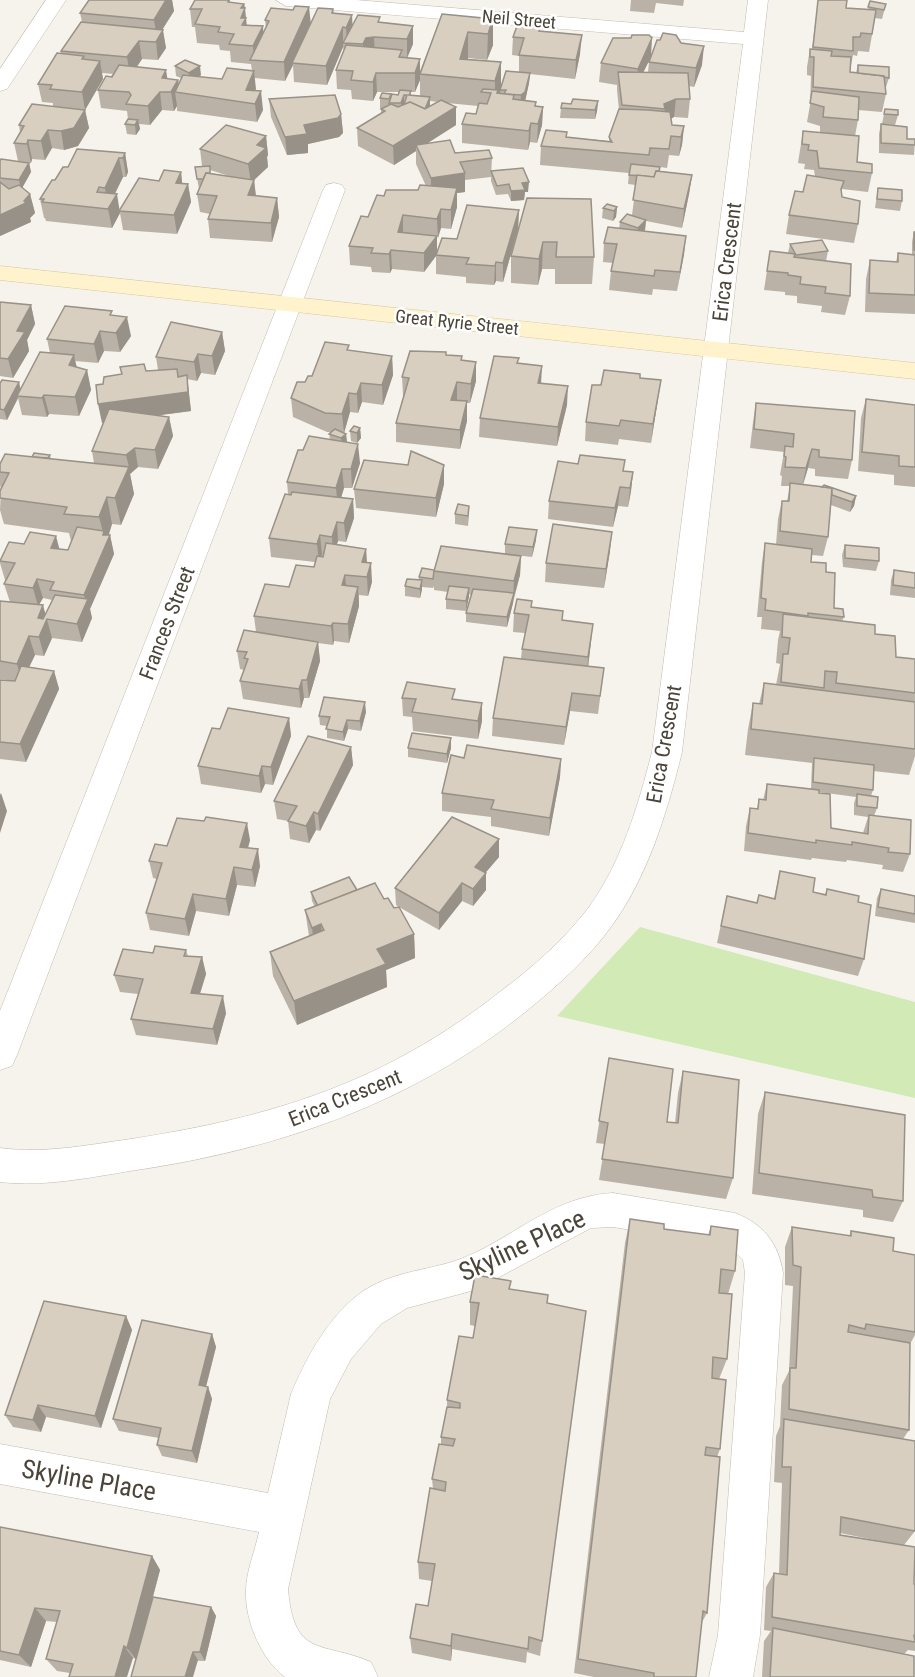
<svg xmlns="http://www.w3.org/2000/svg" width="915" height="1677" font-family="'Roboto Condensed',sans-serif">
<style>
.green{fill:#d2eab5}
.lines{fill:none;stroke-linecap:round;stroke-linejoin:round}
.minor-casing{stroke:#c2bbae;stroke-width:1}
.secondary-casing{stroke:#d6c79b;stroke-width:1}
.minor{fill:#fff;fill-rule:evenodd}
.secondary{fill:#fff3cd;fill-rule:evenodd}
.wall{fill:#bab2a6;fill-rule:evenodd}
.shaded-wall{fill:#979187}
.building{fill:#d8cfc1;stroke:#979187;stroke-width:1.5}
.labels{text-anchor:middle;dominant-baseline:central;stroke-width:5;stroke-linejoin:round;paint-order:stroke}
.far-street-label{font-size:18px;fill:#4b4439;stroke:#fff}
.street-label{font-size:21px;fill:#4b4439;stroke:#fff}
.near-street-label{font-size:26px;fill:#4b4439;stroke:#fff}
</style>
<rect width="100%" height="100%" fill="#f6f3ec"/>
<polygon class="green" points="640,927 915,1002 915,1098 557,1016"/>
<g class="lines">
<defs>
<g id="minor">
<polygon points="46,0 66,0 7,89 0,91 0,69"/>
<path d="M 276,0 L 356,0 L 744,32 L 748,0 L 768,0 L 682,752 C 667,813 648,876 611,927 C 587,960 556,987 524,1013 C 409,1105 275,1150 130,1171 C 87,1178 44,1187 0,1182 L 0,1148 C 44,1154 87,1145 131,1139 C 274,1117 386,1082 501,991 C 533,967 565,939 589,907 C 622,861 638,806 652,752 L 743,44 L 286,6 Z"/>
<polygon points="334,183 342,185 345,190 17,1055 12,1066 0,1070 0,1011 323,190 326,185"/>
<path d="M 613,1193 L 735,1213 C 763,1224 778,1242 783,1273 L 760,1635 L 753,1677 L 709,1677 L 718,1635 L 745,1273 L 743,1260 L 729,1246 L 613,1227 L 591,1228 L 475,1290 L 407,1308 L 381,1324 L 351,1359 L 330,1399 L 288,1589 C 294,1659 322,1641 371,1662 L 378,1677 L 285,1677 C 261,1659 245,1621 246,1591 C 246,1572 255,1551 259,1532 L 0,1484 L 0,1444 L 268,1493 L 291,1394 C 305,1360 325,1323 353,1299 C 382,1273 420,1272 455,1261 C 510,1242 550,1196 613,1193 Z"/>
</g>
<polygon id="secondary" points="0,266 915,363 915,379 0,280"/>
</defs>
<use href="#minor" class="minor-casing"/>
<use href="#secondary" class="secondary-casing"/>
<use href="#minor" class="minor"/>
<use href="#secondary" class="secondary"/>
</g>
<g class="wall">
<path d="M 89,0 L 172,0 L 174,11 L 162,30 L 166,48 L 158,60 L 142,59 L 137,67 L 168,79 L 178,80 L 179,84 L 181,78 L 176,76 L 175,66 L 201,75 L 199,77 L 222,79 L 252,71 L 251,64 L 231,62 L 230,51 L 220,50 L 219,45 L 197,43 L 195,27 L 192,27 L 190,9 L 195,0 L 230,0 L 230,3 L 244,4 L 246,25 L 263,26 L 263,34 L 266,29 L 265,20 L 311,24 L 333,9 L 334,13 L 352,26 L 380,22 L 413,26 L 413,44 L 407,58 L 420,71 L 442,14 L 493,19 L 493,45 L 487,60 L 468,58 L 468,59 L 501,62 L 501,87 L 519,72 L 519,56 L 512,55 L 513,37 L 540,32 L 580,54 L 575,79 L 530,74 L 529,83 L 525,100 L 536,102 L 536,106 L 543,107 L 542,125 L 537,143 L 530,142 L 528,150 L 462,143 L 462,124 L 476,114 L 478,106 L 447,103 L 456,125 L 428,143 L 455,153 L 492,158 L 491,177 L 465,180 L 465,192 L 457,193 L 457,207 L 451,229 L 441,228 L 437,238 L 437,252 L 457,239 L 519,210 L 518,229 L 503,282 L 496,281 L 494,285 L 466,283 L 466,277 L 436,274 L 436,256 L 424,272 L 392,269 L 390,273 L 372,272 L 371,267 L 350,265 L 349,246 L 384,196 L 418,190 L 426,186 L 416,164 L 416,151 L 394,165 L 358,146 L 357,128 L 381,113 L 381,109 L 383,108 L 380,108 L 380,98 L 391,94 L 391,96 L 398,95 L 399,92 L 377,92 L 373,101 L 352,99 L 351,90 L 337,89 L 336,70 L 344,51 L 343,47 L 327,85 L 294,82 L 293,65 L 285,81 L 255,78 L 255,91 L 263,110 L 257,122 L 177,111 L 177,106 L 174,111 L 162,110 L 150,125 L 139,124 L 140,129 L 136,135 L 127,134 L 125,124 L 128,119 L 127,111 L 101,108 L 98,90 L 113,74 L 102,73 L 103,79 L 85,110 L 89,128 L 78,146 L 64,150 L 52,148 L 45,160 L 32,159 L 31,163 L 29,163 L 31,172 L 22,188 L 30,194 L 35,213 L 30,218 L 31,222 L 0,236 L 0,161 L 18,161 L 14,143 L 20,132 L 19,125 L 53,106 L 53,103 L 42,102 L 38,84 L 61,54 L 61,51 L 82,22 L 80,13 ZM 420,80 L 420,96 L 411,95 L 411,92 L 415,92 ZM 430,101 L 438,102 L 430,106 Z"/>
<polygon points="631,0 684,0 683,6 656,3 654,13 630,11"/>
<polygon points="818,0 846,8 868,10 870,1 886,4 882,19 875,18 869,52 858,51 857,56 853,55 851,65 850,72 856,73 858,65 889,78 886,87 885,87 886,94 882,112 858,110 858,120 855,136 857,162 872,173 868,192 842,189 842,197 858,224 854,243 786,234 789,215 803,192 815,176 814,170 804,169 805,164 798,163 803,131 820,133 820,126 807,122 810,105 811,76 807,75 807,67 810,49 812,49"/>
<polygon points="681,43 702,65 694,87 689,86 690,99 688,118 674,117 671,119 672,125 684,126 682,145 679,156 669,155 667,168 660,167 660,171 692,175 689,194 682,228 646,221 645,230 643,231 686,236 677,291 653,289 652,295 609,290 611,271 613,263 603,262 604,243 619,229 620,222 632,215 636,185 628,184 629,173 540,165 541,146 567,137 609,141 609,137 619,110 617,90 617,85 599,82 601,63 651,57 643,72 648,72 649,62"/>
<polygon points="269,99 341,114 343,133 339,137 308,144 308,153 287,155 271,117"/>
<polygon points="598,101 597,111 595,119 560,118 561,108 571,104"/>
<polygon points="885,109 898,115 895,125 882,124"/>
<polygon points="881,124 907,139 915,139 914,155 879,153 879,134"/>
<path d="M 266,136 L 268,155 L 267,157 L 268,167 L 254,179 L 256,196 L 277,198 L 279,217 L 272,242 L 210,238 L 208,219 L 210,214 L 200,212 L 197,194 L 199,189 L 195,167 L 202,166 L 200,149 ZM 210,170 L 229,176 L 211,173 Z"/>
<polygon points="125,153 128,172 126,177 123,177 115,194 120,211 159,181 181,172 182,183 188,184 191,202 177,234 123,230 120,213 112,228 46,221 45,218 44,218 40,199 55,180 68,167"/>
<polygon points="491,171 528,192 525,192 524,200 511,201 508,194 496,195 491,181"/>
<polygon points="878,188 902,201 900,211 875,208"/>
<polygon points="527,198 594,257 592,284 555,284 555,269 542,269 538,285 511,283 511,256"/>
<polygon points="617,207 616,217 613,221 602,218 603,208"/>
<polygon points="914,232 915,232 915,314 865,312 866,279 870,260 896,262 898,253 912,255 912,242"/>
<polygon points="790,244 828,251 826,261 850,296 845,315 821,312 822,306 797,303 797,296 785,295 785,292 764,290 770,251 788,253"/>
<polygon points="0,302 31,305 35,324 27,340 29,351 13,378 0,376"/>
<polygon points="113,316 131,336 120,352 104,351 98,363 75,361 77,367 87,370 91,390 79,416 49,414 47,417 22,415 18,398 7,420 0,419 0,383 20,389 50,353 47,339"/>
<path d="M 222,332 L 225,351 L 215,375 L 201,373 L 197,381 L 187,379 L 191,411 L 158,415 L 169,417 L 173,436 L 158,469 L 138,467 L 130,474 L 134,494 L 121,525 L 112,524 L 108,535 L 110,535 L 114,554 L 90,609 L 92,618 L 82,642 L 52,638 L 44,656 L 35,655 L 29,667 L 54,671 L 59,689 L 26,762 L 0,759 L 0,680 L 15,681 L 0,679 L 0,601 L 10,602 L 4,584 L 7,580 L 5,580 L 0,563 L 0,560 L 60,549 L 68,550 L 72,541 L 71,541 L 69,533 L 4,524 L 0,510 L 1,489 L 0,485 L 0,464 L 32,457 L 50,455 L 51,459 L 94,463 L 92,451 L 104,423 L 102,423 L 103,384 L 146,371 L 158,370 L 156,357 ZM 43,598 L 52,600 L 46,614 L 39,605 Z"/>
<polygon points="349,350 392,356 393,375 383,405 362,402 358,413 350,412 344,433 346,434 347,442 360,463 352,488 344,488 341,498 353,499 354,518 346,542 338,541 337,544 366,549 367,562 372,582 368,596 359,595 359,606 349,643 334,641 333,645 318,643 320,661 309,698 304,698 301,708 243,699 240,681 244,670 240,669 237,651 256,632 254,616 314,567 315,562 271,557 269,538 288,494 287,482 303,450 330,440 329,434 331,432 327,432 293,417 291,398 312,376"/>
<polygon points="446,352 446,355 462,360 476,381 470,403 467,403 467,421 460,449 396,442 396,423 404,396 403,396 402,377"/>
<polygon points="518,363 567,405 557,446 479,437 480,418"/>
<polygon points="640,378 658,399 651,443 619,439 618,445 585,441 586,422 601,385"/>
<polygon points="866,399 915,405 915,487 894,485 894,475 858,471 861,418"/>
<path d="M 756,403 L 852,460 L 848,479 L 815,476 L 815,469 L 808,468 L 803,485 L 856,496 L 854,506 L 850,512 L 831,505 L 828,537 L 823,556 L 812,555 L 811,562 L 826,572 L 834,608 L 844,617 L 842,621 L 875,634 L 896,657 L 915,659 L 915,756 L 909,775 L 873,771 L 873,790 L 871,796 L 877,808 L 874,816 L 910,854 L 903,872 L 882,869 L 883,865 L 847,860 L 846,862 L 812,858 L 811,860 L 744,851 L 746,826 L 750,808 L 757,809 L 759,799 L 763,800 L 767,784 L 811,789 L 812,763 L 745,755 L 748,729 L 753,703 L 759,704 L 764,683 L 776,685 L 780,664 L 776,663 L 778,640 L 780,631 L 761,629 L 762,617 L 757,617 L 762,562 L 765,543 L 776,545 L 778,519 L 782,501 L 787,501 L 790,486 L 781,486 L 782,476 L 780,475 L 784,452 L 750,448 L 753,422 ZM 819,792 L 856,797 L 854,803 L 854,815 L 868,817 L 863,833 L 831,828 Z"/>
<polygon points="360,428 361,438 357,443 351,441 350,431"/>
<polygon points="408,465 444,465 444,484 436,517 356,508 354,489"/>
<polygon points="624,471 633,472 631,491 628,507 618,506 613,527 548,519 549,501"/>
<polygon points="455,514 469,516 468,526 455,524"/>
<polygon points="536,540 532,557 505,554 505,544"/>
<polygon points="845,545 879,561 876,571 843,567 842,555"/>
<polygon points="610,551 604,588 545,582 546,563"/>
<polygon points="521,556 520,575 507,627 466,622 466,613 471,595 469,594 466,611 446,609 446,599 448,592 434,590 434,586 433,588 422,587 420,598 405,596 405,586 419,580 419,577 434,570"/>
<polygon points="894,570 915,573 915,598 890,595 891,580"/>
<polygon points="532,607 563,611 562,620 591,642 588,666 604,668 598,714 570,711 564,745 492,736 493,718 521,658 522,649 525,633 513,632 514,613"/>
<polygon points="402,698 455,700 482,703 482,721 478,739 413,731 412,717 403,716"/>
<polygon points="366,712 361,731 348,729 344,741 327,738 327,726 320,725 319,716"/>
<polygon points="289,718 291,736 273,785 265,784 261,793 201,784 198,766 220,729"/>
<polygon points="351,747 353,765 320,831 316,830 309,843 290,839 288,821 277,819 274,801"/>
<polygon points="408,748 451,748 447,763 408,757"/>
<polygon points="464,758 561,759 560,777 549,836 491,826 491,817 442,811 442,793"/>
<polygon points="250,840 248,848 260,866 255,887 237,885 229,916 196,911 189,936 150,930 146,913 157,879 153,878 149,861 167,846"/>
<polygon points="499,857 485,873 486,873 486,890 473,906 462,901 439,930 399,907 414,934 415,958 386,970 387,987 297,1025 273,976 270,952 309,936 305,910 315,907 312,901 311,892 358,890 384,899 394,908 399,907 396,905 395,888"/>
<polygon points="780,871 813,892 825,894 827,889 858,902 864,959 858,976 717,943 727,896 757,903 774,898"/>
<polygon points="881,889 915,896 915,923 875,916 877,898"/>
<polygon points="186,950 188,956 202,957 206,974 200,994 226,1013 217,1045 136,1035 131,1019 138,994 120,992 114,975 153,953"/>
<polygon points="609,1058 667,1122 675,1123 678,1093 683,1071 733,1178 726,1199 599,1180 605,1144 596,1143"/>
<polygon points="765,1092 903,1201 893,1222 863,1217 863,1210 752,1194 758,1114"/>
<polygon points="630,1219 664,1229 708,1235 711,1226 735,1271 728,1294 727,1359 719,1379 720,1449 717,1457 707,1613 701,1624 696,1677 594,1677 574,1673 625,1243"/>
<path d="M 792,1227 L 849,1236 L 851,1231 L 893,1251 L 915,1255 L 915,1335 L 910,1344 L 909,1430 L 903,1439 L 915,1531 L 904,1545 L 914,1584 L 915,1584 L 915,1651 L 908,1650 L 904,1654 L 914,1677 L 762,1677 L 764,1641 L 771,1631 L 764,1630 L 766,1587 L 774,1573 L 779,1574 L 782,1483 L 774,1482 L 776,1436 L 780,1426 L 782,1385 L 789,1371 L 793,1286 L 785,1285 L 785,1247 ZM 840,1533 L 894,1544 L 840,1535 Z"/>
<polygon points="510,1289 547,1303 542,1641 540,1656 527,1652 526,1663 452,1649 451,1661 412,1653 410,1638 428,1606 432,1581 419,1579 418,1562 433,1489 432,1479 441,1444 441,1437 447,1407 447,1400 473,1338 475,1326 470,1325 470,1302"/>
<polygon points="126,1316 132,1330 101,1428 46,1417 41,1432 13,1427 5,1415"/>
<polygon points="212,1334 216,1347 206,1387 208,1387 212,1399 197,1463 162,1456 157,1445 159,1438 119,1431 113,1419"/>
<polygon points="0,1527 152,1556 160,1570 153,1597 211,1607 216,1616 205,1661 136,1659 133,1658 70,1673 57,1671 46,1659 57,1622 46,1621 31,1667 0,1660"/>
</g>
<g class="shaded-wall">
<polygon points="166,0 172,0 174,11 157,38 154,20"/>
<polygon points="244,4 245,8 248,37 241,18 241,8"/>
<polygon points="309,7 311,25 292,63 293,65 285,81 284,62"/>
<polygon points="352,15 353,33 347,43 346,28"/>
<polygon points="493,19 493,45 487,60 488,34"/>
<polygon points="263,26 264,45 254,60 253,46"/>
<polygon points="413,26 413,44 407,58 407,39"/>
<polygon points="343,27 343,47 327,85 326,66"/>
<polygon points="163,30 166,48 158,60 156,42"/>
<polygon points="468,32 468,58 462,78 460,59"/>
<polygon points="582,35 580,54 575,79 576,60"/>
<polygon points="374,37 375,56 364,63 363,44 366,38"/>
<polygon points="652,38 651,57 636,87 638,69"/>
<polygon points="139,41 142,59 130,76 127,57"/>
<polygon points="704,46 702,65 694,87 696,68"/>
<polygon points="420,59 420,80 415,92 415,73"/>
<polygon points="100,61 103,79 85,110 89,128 78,146 64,150 61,131 85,110 82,92"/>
<polygon points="501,62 501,89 495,107 495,81"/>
<polygon points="200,66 201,75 190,82 189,73"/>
<polygon points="166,70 169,88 162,78"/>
<polygon points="254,71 256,89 250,103 246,90"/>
<polygon points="376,73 377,92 373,101 373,82"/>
<polygon points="530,73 529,83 525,102 520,105 521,95"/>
<polygon points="178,80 180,93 175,92 177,106 174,111 171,92"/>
<polygon points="261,91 263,110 257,122 255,104"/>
<polygon points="160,92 162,110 150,125 148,106"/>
<polygon points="404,95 404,104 401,113 401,103"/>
<polygon points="430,97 430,106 425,109"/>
<polygon points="676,99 674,117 664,122 665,109 664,104"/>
<polygon points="598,101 597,111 595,119 595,110"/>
<polygon points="456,107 456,125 418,149 416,145 416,151 394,165 393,146"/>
<polygon points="543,107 542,125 537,143 538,124"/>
<polygon points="341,114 343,133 339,137 308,144 308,153 287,155 285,137 304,125"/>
<polygon points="138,120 140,129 136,135 135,125"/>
<polygon points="531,123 530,142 528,150 529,131"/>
<polygon points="684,126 682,145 679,156 681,137"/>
<polygon points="48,130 52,148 45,160 41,141"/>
<polygon points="266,136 268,155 267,157 268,167 251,183 248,164 257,145"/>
<polygon points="28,140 32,159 31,163 27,144"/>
<polygon points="125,153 128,172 126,177 123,158"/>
<polygon points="119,158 123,177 108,207 105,188"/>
<polygon points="29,163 31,172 21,190 19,180"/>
<polygon points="181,172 183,191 176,183"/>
<polygon points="465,173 465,192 457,193 457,207 451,229 451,210 431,197 431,178"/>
<polygon points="692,175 689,194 682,228 684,209"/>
<polygon points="254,180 256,198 248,195"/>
<polygon points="529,182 528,192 525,192 524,200 511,201 511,191 522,183"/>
<polygon points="188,184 191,202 177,234 174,215"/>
<polygon points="30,194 35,213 30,218 31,222 0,236 0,215 24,201"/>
<polygon points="117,194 120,213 112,228 108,209"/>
<polygon points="277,198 279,217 272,242 271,223"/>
<polygon points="617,207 616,217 613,221 614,211"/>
<polygon points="441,209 441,228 438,238 437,219"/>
<polygon points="519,210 518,229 503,282 503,263"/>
<polygon points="403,215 403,234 398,251 398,232"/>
<polygon points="646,220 645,230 637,238 638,228"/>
<polygon points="437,236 437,255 436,255 436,256 424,272 424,253"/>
<polygon points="686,236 684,255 677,291 680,272"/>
<polygon points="543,242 542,269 538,285 539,259"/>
<polygon points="391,250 392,269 390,273 389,254"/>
<polygon points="496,262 496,281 494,285 495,266"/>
<polygon points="31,305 35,324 27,340 29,351 13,378 8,359 17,331"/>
<polygon points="127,317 131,336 120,352 116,333"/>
<polygon points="100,331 104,351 98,363 94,344"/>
<polygon points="222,332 225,351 215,375 212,356"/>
<polygon points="198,354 201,373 197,381 194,362"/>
<polygon points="74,355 78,374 69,365"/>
<polygon points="392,356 393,375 383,405 382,385"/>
<polygon points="476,362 476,381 470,403 471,384"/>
<polygon points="542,366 541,385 538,383"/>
<polygon points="87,370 91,390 79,416 75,397"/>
<polygon points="187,375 191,411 102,423 98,404"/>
<polygon points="661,380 658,399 651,443 653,424"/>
<polygon points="19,382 21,391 17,396 18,398 7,420 4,410"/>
<polygon points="457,382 457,401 451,400"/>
<polygon points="361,383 362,402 358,413 357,394"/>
<polygon points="568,386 567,405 557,446 558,427"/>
<polygon points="349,393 350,412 344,433 342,414"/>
<polygon points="44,395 49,414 47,417 42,398"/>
<polygon points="467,401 467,421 460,449 460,430"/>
<polygon points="169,417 173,436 158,469 155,450"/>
<polygon points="360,428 361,438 357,443 357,433"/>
<polygon points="346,434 347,443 342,448 341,438"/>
<polygon points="358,444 360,463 352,488 351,469"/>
<polygon points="135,448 138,467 130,474 134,494 121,525 115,498 129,467 126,455"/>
<polygon points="812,449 808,468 802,487 806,468"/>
<polygon points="444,465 444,484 436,517 436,498"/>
<polygon points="342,469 344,488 338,507 336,488"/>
<polygon points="633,472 631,491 628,507 630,488"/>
<polygon points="620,487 618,506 613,527 615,508"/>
<polygon points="856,496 854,506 850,512 852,502"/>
<polygon points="107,497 112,524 107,541 110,535 114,554 90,609 92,618 82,642 77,624 86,603 84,595 106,544 99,517"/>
<polygon points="353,499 354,518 346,542 344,523"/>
<polygon points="337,522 338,541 333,556 332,537"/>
<polygon points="537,530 536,540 532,557 533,547"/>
<polygon points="612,532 610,551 604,588 606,569"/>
<polygon points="320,535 322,554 319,562 317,544"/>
<polygon points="56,536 61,555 51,548"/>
<polygon points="366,549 367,567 362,562"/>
<polygon points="521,556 520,575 513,600 514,581"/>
<polygon points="371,563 372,582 368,596 367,577"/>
<polygon points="345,575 347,594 342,585"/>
<polygon points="37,579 43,598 38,606 33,588"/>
<polygon points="422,580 422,590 420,598 420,589"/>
<polygon points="358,587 359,606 349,643 348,624"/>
<polygon points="469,588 469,597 466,611 466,601"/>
<polygon points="514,593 513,603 507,627 507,617"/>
<polygon points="43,605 52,638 44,656 39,637 38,618"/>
<polygon points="333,623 334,641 333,645 331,626"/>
<polygon points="593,624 591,642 587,676 588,657"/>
<polygon points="29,636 35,655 22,682 17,664"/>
<polygon points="318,642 320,661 309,698 307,680"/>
<polygon points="54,671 59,689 26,762 20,744"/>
<polygon points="302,680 304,698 301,708 299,689"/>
<polygon points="572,693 570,711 564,745 566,727"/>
<polygon points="365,702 366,712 361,731 360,721"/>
<polygon points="482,703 482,721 478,739 478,721"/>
<polygon points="289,718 291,736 273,785 271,767"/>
<polygon points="347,720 348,729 344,741 343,732"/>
<polygon points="451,738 451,748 447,763 447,754"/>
<polygon points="351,747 353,765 320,831 318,814"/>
<polygon points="561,759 560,777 549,836 550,818"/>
<polygon points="262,766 265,784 261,793 259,776"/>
<polygon points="1,793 7,811 0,833 0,795"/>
<polygon points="314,812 316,830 309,843 306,826"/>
<polygon points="247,823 250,840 243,865 240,847"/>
<polygon points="499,839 499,857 475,885 475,867"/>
<polygon points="258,849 260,866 255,887 252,870"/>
<polygon points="234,867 237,885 229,916 226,899"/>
<polygon points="486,873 486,890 473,906 473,889"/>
<polygon points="462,883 462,901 439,930 439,913"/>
<polygon points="193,894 196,911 189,936 185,919"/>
<polygon points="321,924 324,948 315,952 312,928"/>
<polygon points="414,934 415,958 386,970 387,987 297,1025 294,1001 377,949"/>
<polygon points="202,957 206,974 195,1009 191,993"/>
<polygon points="223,996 226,1013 217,1045 213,1029"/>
<polygon points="126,1316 132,1330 101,1428 95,1416"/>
<polygon points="212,1334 216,1347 203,1398 199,1385"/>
<polygon points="208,1387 212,1399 197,1463 192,1451"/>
<polygon points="38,1405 46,1417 41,1432 33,1420"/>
<polygon points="152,1556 160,1570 136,1659 127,1648"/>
<polygon points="211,1607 216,1616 205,1661 200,1652"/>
<polygon points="35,1608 46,1621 31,1667 19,1655"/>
<polygon points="452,1634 452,1649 451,1661 451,1646"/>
<polygon points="124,1646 133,1658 127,1677 115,1677"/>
<polygon points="193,1652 198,1660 193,1677 185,1677"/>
</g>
<g class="building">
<polygon points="89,0 166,0 154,20 80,13"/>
<polygon points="195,0 229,0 228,2 244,4 241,8 245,8 241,18 246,18 242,25 263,26 253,46 229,44 234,34 218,32 220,27 195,24 202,9 190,9"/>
<polygon points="818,0 847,0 846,8 876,10 872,34 861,33 860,37 853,37 853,51 813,47"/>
<polygon points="870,1 886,4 884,10 868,7"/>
<polygon points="295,6 309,7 284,62 250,60 269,21 265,20 271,8 293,10"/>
<polygon points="318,8 333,9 332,13 352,15 346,28 343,27 326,66 292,63"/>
<polygon points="442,14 493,19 488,34 468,32 460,59 501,62 495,81 420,74"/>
<polygon points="358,15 380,17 378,22 413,26 407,39 374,37 366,38 363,44 343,43"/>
<polygon points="81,22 163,30 156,42 139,41 127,57 61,51"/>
<polygon points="518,23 541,25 539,31 582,35 576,60 519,55 524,38 513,37"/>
<polygon points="663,33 676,35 681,43 704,46 696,68 649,62 657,40 660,40"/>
<polygon points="632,35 649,35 652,38 638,69 601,63 613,38 631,38"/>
<polygon points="346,45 402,50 399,57 420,59 415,73 376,73 373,82 351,80 353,71 336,70"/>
<polygon points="810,49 832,51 831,56 851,57 850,72 884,76 886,94 813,87 814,57 810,57"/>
<polygon points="57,53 84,56 82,59 100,61 82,92 50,89 52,85 38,84"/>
<polygon points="185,60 200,66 189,73 175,66"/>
<polygon points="119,65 166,70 162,78 178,80 171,92 160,92 148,106 126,104 131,95 129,92 98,90 106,76 112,77"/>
<polygon points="858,65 889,67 889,78 884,77 884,76 858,73"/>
<polygon points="227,68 254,71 246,90 261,91 255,104 175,92 183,75 222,79"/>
<polygon points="506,71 530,73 525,92 521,95 504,94 506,90 500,90"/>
<polygon points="618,72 688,73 690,99 676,99 664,104 665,109 622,105"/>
<polygon points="483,89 498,90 497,93 514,95 513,99 536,102 535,106 543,107 538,124 531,123 529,131 462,124 466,113 476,114 479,103 487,104 491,93 481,92"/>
<polygon points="400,90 411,91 409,95 430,97 425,109 410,102 404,105 407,95 404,95 401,103 389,103 392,94 398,95"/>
<polygon points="812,91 859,97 858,120 823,117 824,107 810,103"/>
<polygon points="382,93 391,94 389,99 380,98"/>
<polygon points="335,95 341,114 338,118 304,125 307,134 285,137 269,99"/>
<polygon points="573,99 598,101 595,110 561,108 562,103 571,104"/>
<polygon points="441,100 456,107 393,146 357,128 385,111 381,109 391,104 398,107 410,102 425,109"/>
<polygon points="32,104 85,110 74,128 61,131 48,130 41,141 28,140 27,144 14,143 24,126 19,125"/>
<polygon points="619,109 648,110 670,112 672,125 684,126 681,137 671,136 669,149 650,148 649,155 541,146 546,130 567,132 566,137 612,142 609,137"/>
<polygon points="885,109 898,110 898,115 884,114"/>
<polygon points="128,119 138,120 135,125 125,124"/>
<polygon points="881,124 907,127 907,139 915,139 915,145 881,143"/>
<polygon points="226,125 266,136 257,145 266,148 248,164 200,149"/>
<polygon points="803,131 859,136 857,162 872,164 872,173 819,168 817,151 808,150 809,145 802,144"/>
<polygon points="450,140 455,153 489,150 492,158 460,162 465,173 431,178 416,145"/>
<polygon points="77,149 125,153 123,158 119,158 105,188 99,187 97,192 117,194 108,209 42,202 44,199 40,199 52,180 55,180 63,167 68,167"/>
<polygon points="1,159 29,163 19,180 0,178 0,161"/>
<polygon points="631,164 660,167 659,171 656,171 654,177 629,175"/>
<polygon points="210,166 210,173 206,173 203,179 197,179 195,167"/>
<polygon points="523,168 529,182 522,183 525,190 511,191 509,184 497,186 491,171"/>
<polygon points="164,170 181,172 176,183 188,184 174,215 119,211 139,178 159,181"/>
<polygon points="656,171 692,175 684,209 633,200 637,175 654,177"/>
<polygon points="206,173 254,180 248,195 277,198 271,223 208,219 217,196 197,194"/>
<polygon points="807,175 844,181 841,189 842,197 860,201 858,224 789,215 795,191 803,192"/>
<polygon points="0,182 9,189 19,185 30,194 24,201 26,203 0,215"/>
<polygon points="420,185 457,188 451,210 441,209 437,219 403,215 398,232 437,236 424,253 391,250 389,254 371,253 373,248 349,246 361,216 368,217 377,195 384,196 386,190 418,190"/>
<polygon points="878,188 902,190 902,201 877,199"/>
<polygon points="527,198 591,199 594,257 556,257 557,242 543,242 539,259 511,256"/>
<polygon points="607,204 617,207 614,211 603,208"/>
<polygon points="467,205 519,210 503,263 496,262 495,266 466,264 469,258 436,255 442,238 457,239"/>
<polygon points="627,214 646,220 638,228 620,222"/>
<polygon points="608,227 686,236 680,272 655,270 654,276 611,271 617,244 604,243"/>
<rect x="914" y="232" width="1" height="18"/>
<polygon points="822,240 828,251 796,255 790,244"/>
<polygon points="770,251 795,254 794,257 851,264 850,296 825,293 826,287 800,284 801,277 788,275 788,273 767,271"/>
<polygon points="898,253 915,255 915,295 869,293 870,260 898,262"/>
<polygon points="0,302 31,305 17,331 25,332 8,359 0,358"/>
<polygon points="65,306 112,311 110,315 127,317 116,333 100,331 94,344 47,339"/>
<polygon points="171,322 222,332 212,356 198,354 194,362 156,357"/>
<polygon points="325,342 349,345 347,350 392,356 382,385 361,383 357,394 349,393 342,414 325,413 291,398 297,382 305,382 308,376 312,376"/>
<polygon points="410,351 446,352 446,355 462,356 461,360 476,362 471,384 457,382 451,400 467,401 460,430 396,423 409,378 402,377"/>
<polygon points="40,352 74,355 69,365 87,370 75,397 44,395 42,398 17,396"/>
<polygon points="494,356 519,358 517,363 542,366 538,383 568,386 558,427 480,418"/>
<polygon points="144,364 146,371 177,369 178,377 187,375 188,392 98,404 96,385 103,384 104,377 122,374 120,367"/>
<polygon points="604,370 640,374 640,378 661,380 653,424 621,420 619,426 586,422 592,385 601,385"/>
<polygon points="2,380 19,382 4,410 0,409 0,383"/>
<polygon points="866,399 915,405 915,467 899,466 899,456 862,452"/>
<polygon points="756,403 855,411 852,460 819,457 819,450 812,449 806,468 785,467 786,457 784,456 785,446 793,447 794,434 754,429"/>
<polygon points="109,409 169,417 155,450 135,448 126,455 92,451"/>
<polygon points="354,426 360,428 357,433 350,431"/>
<polygon points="335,429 346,434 341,438 329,434"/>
<polygon points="309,436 358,444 351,469 342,469 336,488 287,482 298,450 303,450"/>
<polygon points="411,451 444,465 436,498 354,489 364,460 408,465"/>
<polygon points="34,453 50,455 48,458 32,457"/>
<polygon points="5,454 129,467 115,498 107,497 99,517 64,514 67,507 0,498 0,491 9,473 0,472 0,464"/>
<polygon points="580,455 625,460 623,471 633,472 630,488 620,487 615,508 549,501 558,461 578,464"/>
<polygon points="790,483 832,488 828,537 780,531 782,501 789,501"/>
<polygon points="824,485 856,496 852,502 832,495 832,488 822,487"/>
<polygon points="292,492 353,499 344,523 337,522 332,537 320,535 317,544 269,538 285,494 291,495"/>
<polygon points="458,504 469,506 468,516 455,514"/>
<polygon points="553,524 612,532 606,569 546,563"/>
<polygon points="77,527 104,531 103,535 110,535 84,595 50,590 54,582 37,579 33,588 4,584 15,563 0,561 9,542 24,544 30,532 56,536 51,548 68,550"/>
<polygon points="509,527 537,530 533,547 505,544"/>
<polygon points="326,543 366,549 362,562 371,563 367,577 345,575 342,585 358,587 348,624 333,623 331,626 254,616 265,584 289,587 296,565 314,567 317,556 323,557"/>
<polygon points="765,543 812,549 811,562 826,563 826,572 835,573 834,608 843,609 844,617 808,613 808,616 765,610 766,599 761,598"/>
<polygon points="845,545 879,548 879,561 845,558"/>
<polygon points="441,546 521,556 514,581 434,571"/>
<polygon points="422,568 434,570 433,579 419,577"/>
<polygon points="894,570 915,573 915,588 893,585"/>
<polygon points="407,579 422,580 420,589 405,586"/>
<polygon points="449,586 469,588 466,601 446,599"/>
<polygon points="473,589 514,593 507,617 466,613"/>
<polygon points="55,595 88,599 77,624 47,619 39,637 29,636 17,664 0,661 0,601 43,605 38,618 43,619"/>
<polygon points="517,599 532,601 531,607 563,611 562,620 593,624 588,657 522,649 529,615 514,613"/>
<polygon points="783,614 875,625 875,634 895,636 896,657 915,659 915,693 836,683 837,672 825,671 824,688 781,682 783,654 788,654 790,638 782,637"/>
<polygon points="244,630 318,642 307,680 302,680 299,689 240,681 248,659 244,658 247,652 237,651"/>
<polygon points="504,657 604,668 600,696 572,693 566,727 493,718"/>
<polygon points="21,666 54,671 20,744 0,742 0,680 15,681"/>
<polygon points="407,682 455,689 452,699 482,703 478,721 412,712 416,699 402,698"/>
<polygon points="764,683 915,702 915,749 751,729 753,703 762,704"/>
<polygon points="324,697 365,702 360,721 347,720 343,732 326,729 330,717 319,716"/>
<polygon points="228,708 289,718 271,767 262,766 259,776 198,766 212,728 220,729"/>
<polygon points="412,733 451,738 447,754 408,748"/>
<polygon points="308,736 351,747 318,814 314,812 306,826 288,821 297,806 274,801"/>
<polygon points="467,745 561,759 550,818 491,809 494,800 442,793 451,755 464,758"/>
<polygon points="814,758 874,765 873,790 813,782"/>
<polygon points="767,784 819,790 819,793 830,794 831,828 868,834 869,815 911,820 910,854 888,852 889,848 852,842 852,845 816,840 816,843 748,833 750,808 758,809 759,799 766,800"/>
<polygon points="857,794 878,797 877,808 857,806"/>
<polygon points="206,817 247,823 240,847 258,849 252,870 234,867 226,899 193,894 185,919 146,913 162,863 149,861 155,844 167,846 177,818 204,821"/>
<polygon points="452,817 499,839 475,867 486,873 473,889 462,883 439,913 395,888"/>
<polygon points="780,871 815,878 813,892 826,895 827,889 859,896 858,902 871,905 864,959 721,926 727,896 757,903 759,895 775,899"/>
<polygon points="349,877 357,890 318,906 311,892"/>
<polygon points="375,883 384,899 388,898 394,908 399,907 414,934 377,949 386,964 294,1001 270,952 324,930 321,924 312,928 305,910"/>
<polygon points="881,889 915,896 915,914 878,907"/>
<polygon points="155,946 186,950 184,956 202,957 191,993 223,996 213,1029 131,1019 143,979 114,975 123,949 153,953"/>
<polygon points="609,1058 673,1069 667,1122 678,1123 683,1071 739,1080 733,1178 602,1159 608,1123 599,1121"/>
<polygon points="765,1092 905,1115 903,1201 873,1197 872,1190 759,1173"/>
<polygon points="630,1219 664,1224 664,1229 710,1235 711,1226 738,1230 735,1271 721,1269 719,1293 732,1294 727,1359 713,1357 712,1378 726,1380 720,1449 706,1447 705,1455 720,1457 707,1613 703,1611 696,1677 654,1677 654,1673 578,1659"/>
<polygon points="792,1227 851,1236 851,1231 894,1238 893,1251 915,1255 915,1332 866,1324 865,1329 849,1325 848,1332 910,1343 909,1430 789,1409 790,1368 796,1368 801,1267 793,1265"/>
<polygon points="475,1275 511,1281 509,1289 548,1295 547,1303 586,1311 542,1641 529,1637 528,1649 452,1634 451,1646 410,1638 416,1604 428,1606 435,1564 418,1562 430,1488 445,1491 446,1482 432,1479 439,1444 453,1446 455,1439 441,1437 447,1407 460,1408 460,1403 447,1400 459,1336 473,1338 479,1303 470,1302"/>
<polygon points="44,1301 126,1316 95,1416 38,1405 33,1420 5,1415"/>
<polygon points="142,1320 212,1334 199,1385 208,1387 192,1451 157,1445 161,1428 113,1419"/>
<polygon points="784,1419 915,1441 915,1531 841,1517 840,1535 915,1547 914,1584 915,1584 915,1637 914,1636 915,1642 772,1617 774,1573 787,1575 791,1467 782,1467"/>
<polygon points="0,1527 152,1556 127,1648 124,1646 115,1677 69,1677 73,1664 46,1659 60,1611 35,1608 19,1655 0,1651"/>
<polygon points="153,1597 211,1607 200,1652 193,1652 185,1677 131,1677"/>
<polygon points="773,1628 914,1656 914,1677 770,1677"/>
</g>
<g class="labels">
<g class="far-street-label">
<text transform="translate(519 19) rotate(5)">Neil Street</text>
<text transform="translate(457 322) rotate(6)">Great Ryrie Street</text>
</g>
<g class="street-label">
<text transform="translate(727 262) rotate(-83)">Erica Crescent</text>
<text transform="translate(167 623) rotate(-69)">Frances Street</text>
<text transform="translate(664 744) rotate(-80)">Erica Crescent</text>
<text transform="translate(345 1098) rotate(-22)">Erica Crescent</text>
</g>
<g class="near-street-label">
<text transform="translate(522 1245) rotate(-25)">Skyline Place</text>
<text transform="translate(89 1480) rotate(10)">Skyline Place</text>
</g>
</g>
</svg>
